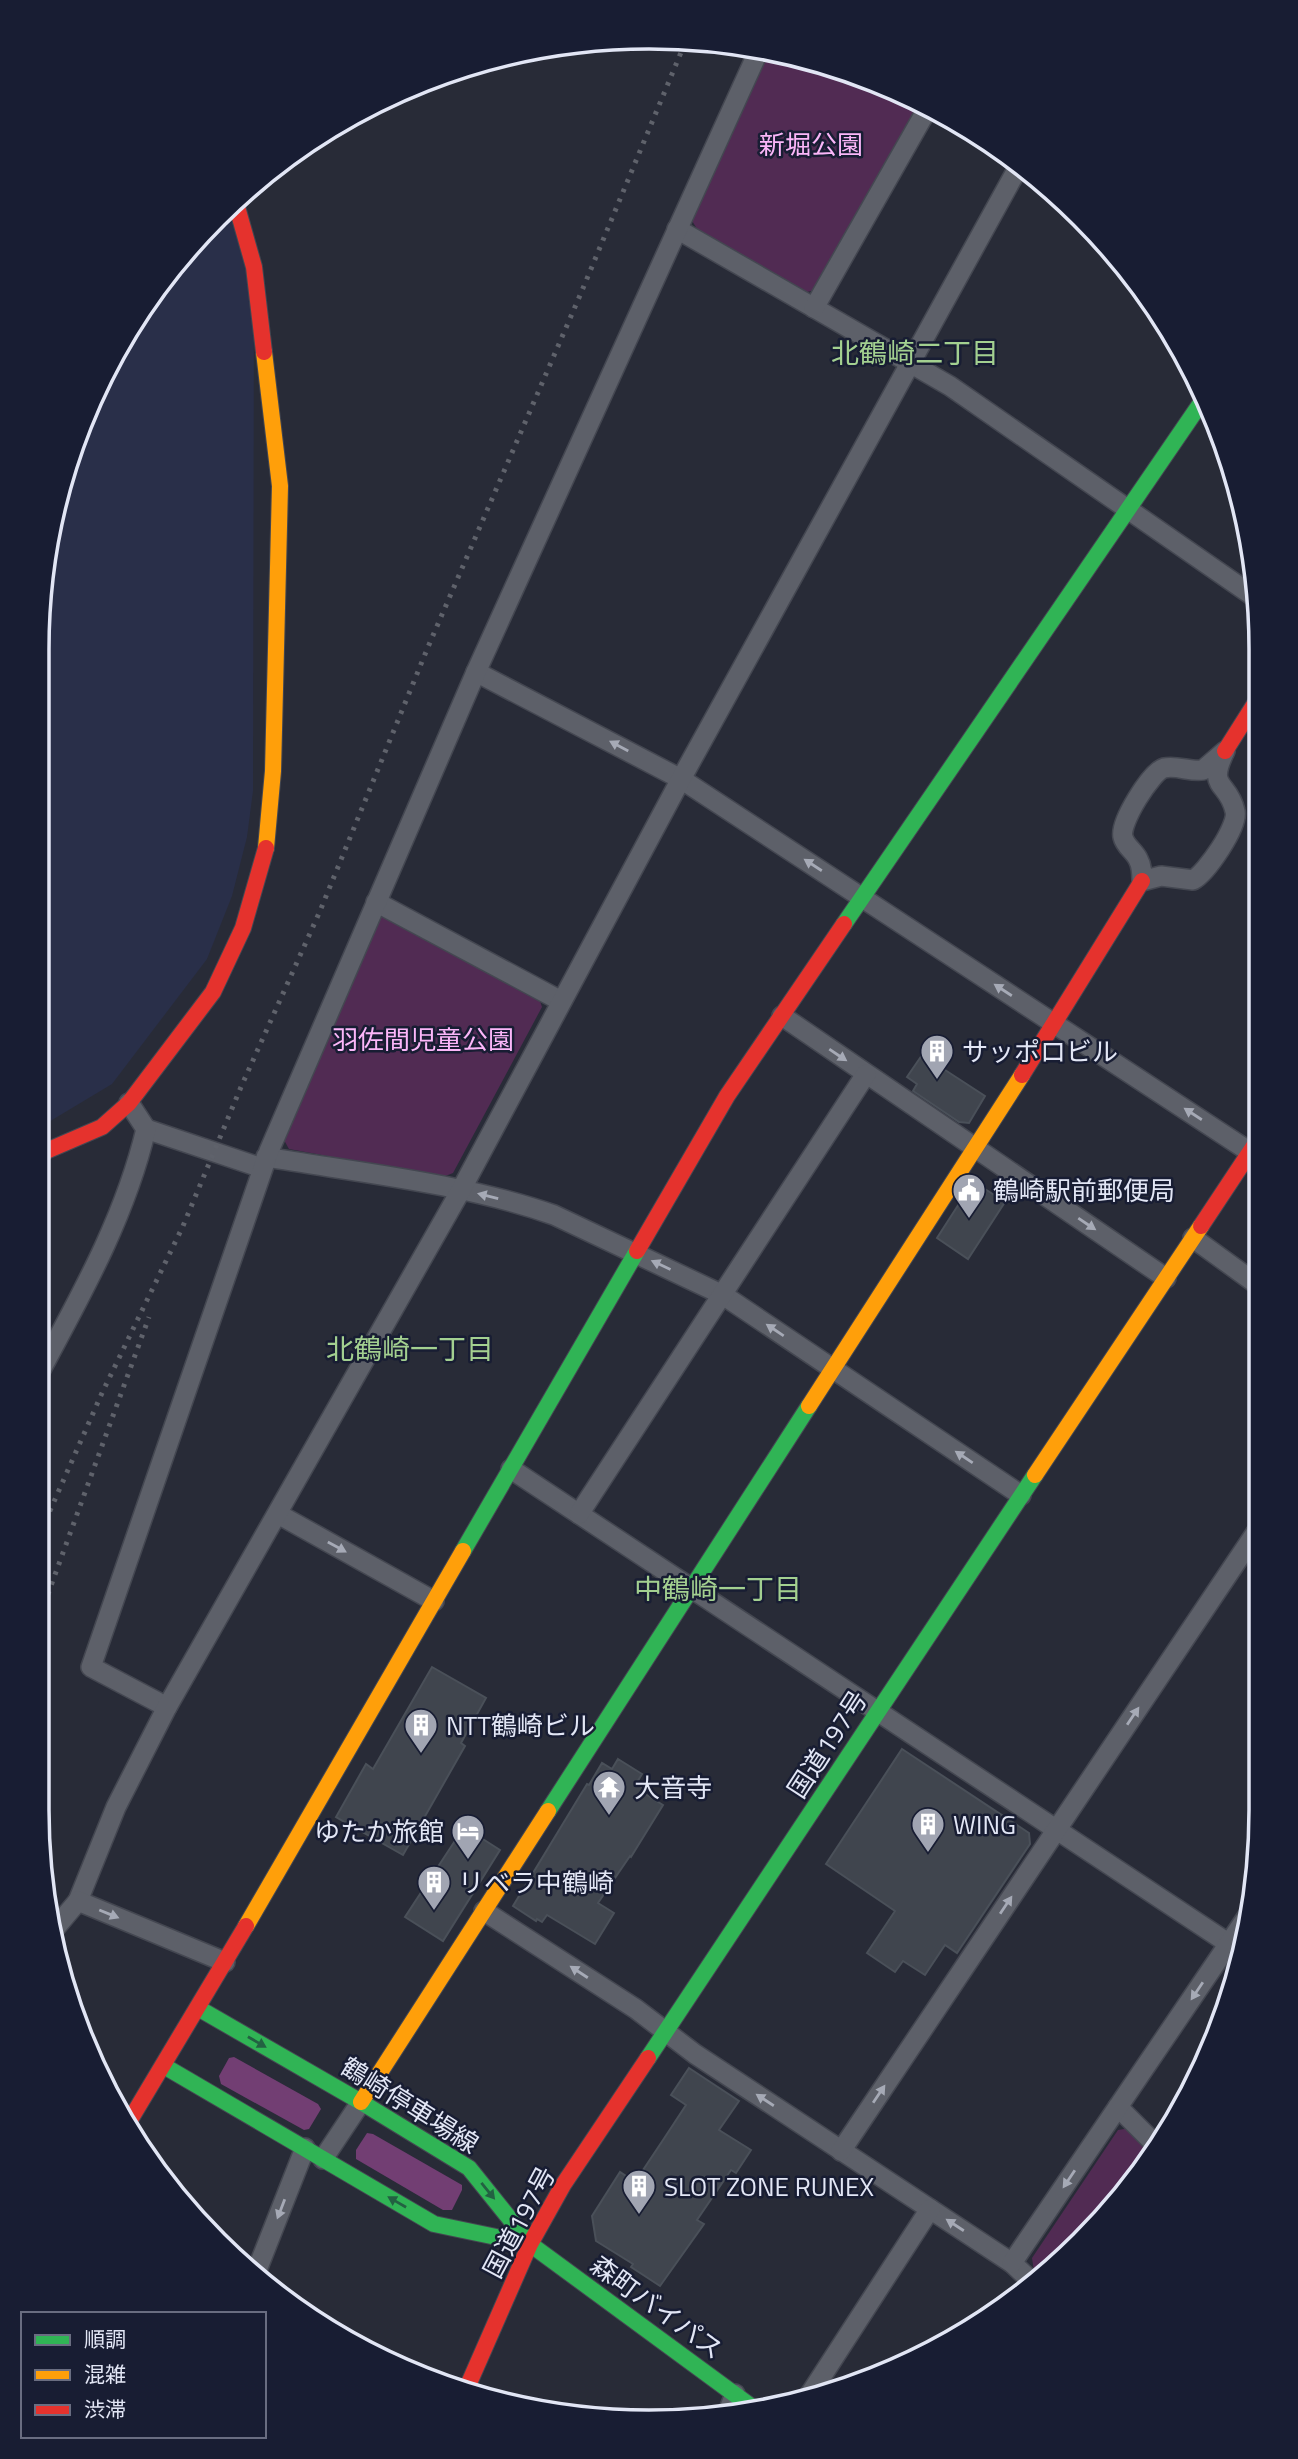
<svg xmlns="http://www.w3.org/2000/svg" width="1298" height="2459" font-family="'Titillium Web','Noto Sans JP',sans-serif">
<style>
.built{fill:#292f49}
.green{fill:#512b53}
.forest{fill:#723e73}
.building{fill:#40454e;stroke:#4a5059;stroke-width:2}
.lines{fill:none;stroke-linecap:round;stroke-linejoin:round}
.street-casing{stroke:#444751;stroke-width:22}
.fast-casing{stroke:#444751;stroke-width:18}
.slow-casing{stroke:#444751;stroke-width:18}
.jam-casing{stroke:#444751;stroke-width:18}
.street{stroke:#5d6069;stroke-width:19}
.fast{stroke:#30b455;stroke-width:16}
.slow{stroke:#ff9f0a;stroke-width:16}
.jam{stroke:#e5322d;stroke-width:16}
.rail{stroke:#5f626b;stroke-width:5;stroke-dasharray:3.5 7;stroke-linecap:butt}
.oneway{fill:#a6aab6}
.oneway2{fill:#236142}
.labels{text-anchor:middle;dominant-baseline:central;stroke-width:5;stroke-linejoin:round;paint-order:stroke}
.park-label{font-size:26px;fill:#fbb6f9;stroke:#181d33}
.poi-label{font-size:26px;fill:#e2e6f5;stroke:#181d33;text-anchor:start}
.street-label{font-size:26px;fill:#e2e6f5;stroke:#181d33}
.neighbourhood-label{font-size:28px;fill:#a3d090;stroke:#181d33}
.rim{fill:none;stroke:#e2e6f5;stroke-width:3.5}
</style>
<rect width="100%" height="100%" fill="#282b37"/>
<polygon class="built" points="228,207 254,267 253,791 247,837 232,896 207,959 112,1084 37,1129 38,609 58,490 100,378 164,276"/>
<g class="green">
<polygon points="770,51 808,58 921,102 819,289 807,292 697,229 691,219"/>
<polygon points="390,914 538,995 542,1007 453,1173 443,1177 289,1149 284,1140 377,918"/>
<polygon points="1130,2128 1150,2148 1082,2243 1037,2275 1034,2271 1032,2258 1118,2130"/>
</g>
<g class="forest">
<polygon points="234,2057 318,2104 321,2109 309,2129 304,2130 221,2084 219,2076 229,2058"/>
<polygon points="367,2133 373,2134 462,2185 462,2190 452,2210 443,2210 356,2159 356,2150"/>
</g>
<g class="building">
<polygon points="922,1055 985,1096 969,1123 959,1122 913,1091 917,1084 907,1077"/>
<polygon points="985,1189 1005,1202 968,1259 937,1238 964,1196 976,1203"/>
<polygon points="432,1667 486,1698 461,1743 465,1746 403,1855 336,1817 366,1764 373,1769"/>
<polygon points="902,1749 1029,1833 1030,1844 957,1953 945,1945 925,1975 903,1961 895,1972 867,1953 895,1911 826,1864"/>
<polygon points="618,1759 642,1774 636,1784 644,1789 642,1792 663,1805 631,1857 630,1856 598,1903 614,1913 595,1944 547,1915 542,1922 537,1919 536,1921 513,1906 587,1784 589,1785 602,1763 612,1769"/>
<polygon points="464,1827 500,1850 443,1941 405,1917"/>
<polygon points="689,2068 739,2101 719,2130 751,2150 736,2173 731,2170 697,2220 704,2224 660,2286 631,2267 633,2264 596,2241 592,2216 620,2172 635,2182 663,2140 686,2105 671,2095"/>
</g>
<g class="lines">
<defs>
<g id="street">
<polyline points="677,229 950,386 1256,598"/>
<polyline points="814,308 929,106"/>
<polyline points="476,672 681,779 1250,1152"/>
<path d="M 1225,751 C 1206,790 1228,780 1235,811 C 1239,826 1206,873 1193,880 L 1161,876 L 1142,881 C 1142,874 1142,866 1138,859 C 1134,851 1125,846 1123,837 C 1119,823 1151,772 1164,768 C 1177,765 1190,772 1203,770 Z"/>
<polyline points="376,902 561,1001"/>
<polyline points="782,1016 1166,1278"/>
<polyline points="146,1129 262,1168"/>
<path d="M 266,1157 C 362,1173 462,1183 554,1215 L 723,1295 L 1021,1495"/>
<polyline points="1193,1238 1258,1285"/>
<path d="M 37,1377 C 80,1297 125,1218 146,1129 L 129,1103"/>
<polyline points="511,1469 1243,1953"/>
<polyline points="278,1514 434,1601"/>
<polyline points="579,1514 866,1074"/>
<polyline points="167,1707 91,1667 269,1151 476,672 759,50"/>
<polyline points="78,1901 116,1807 167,1707 461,1190 681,779 1019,166"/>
<polyline points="484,1911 636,2009 695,2054 1012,2263 1030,2280"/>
<polyline points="56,1927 78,1901 225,1962"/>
<polyline points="1118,2107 1154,2143"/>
<polyline points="841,2151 1259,1528"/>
<polyline points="323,2159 361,2102"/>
<polyline points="1012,2263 1249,1914"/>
<polyline points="257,2270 305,2148"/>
<polyline points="805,2402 930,2209"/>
<polyline points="727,2415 735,2394"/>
</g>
<g id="fast">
<polyline points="844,924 1205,397"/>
<polyline points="463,1551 637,1251"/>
<polyline points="548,1811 809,1406"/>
<polyline points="198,2008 361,2102 469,2168 530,2244 756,2410"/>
<polyline points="648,2058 1035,1475"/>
<polyline points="164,2066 434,2224 530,2244"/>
</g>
<g id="slow">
<polyline points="264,352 280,486 273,771 266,848"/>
<polyline points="809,1406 1022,1075"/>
<polyline points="1035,1475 1201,1226"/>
<polyline points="246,1926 463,1551"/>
<polyline points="361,2102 548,1811"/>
</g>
<g id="jam">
<polyline points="235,200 254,267 264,352"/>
<polyline points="1225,751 1256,702"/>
<polyline points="1022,1075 1142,881"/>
<polyline points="37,1155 102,1127 129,1103 213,992 243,928 266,848"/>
<polyline points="1201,1226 1258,1140"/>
<polyline points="637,1251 727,1096 844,924"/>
<polyline points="130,2120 246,1926"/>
<polyline points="466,2390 530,2244 563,2185 648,2058"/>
</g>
</defs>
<use href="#street" class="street-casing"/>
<use href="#fast" class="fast-casing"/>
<use href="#slow" class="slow-casing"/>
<use href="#jam" class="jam-casing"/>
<use href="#street" class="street"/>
<use href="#fast" class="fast"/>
<use href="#slow" class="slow"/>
<use href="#jam" class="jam"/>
<g class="rail">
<polyline points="37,1540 102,1393 183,1226 241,1087 320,911 428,647 581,293 687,38"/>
<polyline points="37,1624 149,1317"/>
</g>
</g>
<defs><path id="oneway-solid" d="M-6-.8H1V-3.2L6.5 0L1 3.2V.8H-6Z" transform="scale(1.75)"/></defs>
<g class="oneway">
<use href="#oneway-solid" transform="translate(619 746) rotate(-152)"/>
<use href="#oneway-solid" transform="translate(813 865) rotate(-147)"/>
<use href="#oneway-solid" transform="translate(1003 990) rotate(-147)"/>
<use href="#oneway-solid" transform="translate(838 1055) rotate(34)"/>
<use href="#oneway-solid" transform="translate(1193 1114) rotate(-147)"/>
<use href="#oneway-solid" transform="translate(488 1196) rotate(-166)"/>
<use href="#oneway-solid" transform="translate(1087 1224) rotate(34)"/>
<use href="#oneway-solid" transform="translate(661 1265) rotate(-155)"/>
<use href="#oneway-solid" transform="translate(775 1330) rotate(-146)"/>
<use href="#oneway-solid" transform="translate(964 1457) rotate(-146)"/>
<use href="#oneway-solid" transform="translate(337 1547) rotate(29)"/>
<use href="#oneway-solid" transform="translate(1133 1716) rotate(-56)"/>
<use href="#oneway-solid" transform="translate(1006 1905) rotate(-56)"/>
<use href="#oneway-solid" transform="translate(109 1914) rotate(22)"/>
<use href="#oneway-solid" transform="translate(579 1972) rotate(-147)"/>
<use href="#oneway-solid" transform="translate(1197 1991) rotate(124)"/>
<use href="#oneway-solid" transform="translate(879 2094) rotate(-56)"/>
<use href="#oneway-solid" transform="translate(765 2100) rotate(-147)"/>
<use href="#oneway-solid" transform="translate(1069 2179) rotate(124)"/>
<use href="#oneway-solid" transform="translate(281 2209) rotate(111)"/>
<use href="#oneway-solid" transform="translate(955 2225) rotate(-147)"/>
</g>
<g class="oneway2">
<use href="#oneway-solid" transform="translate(257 2042) rotate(30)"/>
<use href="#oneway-solid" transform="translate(488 2191) rotate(51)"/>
<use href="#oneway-solid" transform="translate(397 2202) rotate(-150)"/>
</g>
<defs>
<symbol id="building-pin" viewBox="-11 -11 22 30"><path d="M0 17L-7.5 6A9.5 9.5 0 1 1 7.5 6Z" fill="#a1a5b2" stroke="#181d33"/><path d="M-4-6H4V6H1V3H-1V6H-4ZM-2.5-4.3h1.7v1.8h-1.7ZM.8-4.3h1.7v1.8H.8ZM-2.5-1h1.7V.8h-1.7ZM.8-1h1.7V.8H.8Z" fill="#fff"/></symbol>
<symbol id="civic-pin" viewBox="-11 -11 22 30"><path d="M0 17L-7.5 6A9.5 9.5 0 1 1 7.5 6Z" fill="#a1a5b2" stroke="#181d33"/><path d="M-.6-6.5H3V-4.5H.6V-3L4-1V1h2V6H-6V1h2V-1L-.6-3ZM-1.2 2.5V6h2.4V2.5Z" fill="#fff"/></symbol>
<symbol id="temple-pin" viewBox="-11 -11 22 30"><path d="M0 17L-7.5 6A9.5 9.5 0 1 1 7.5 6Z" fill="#a1a5b2" stroke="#181d33"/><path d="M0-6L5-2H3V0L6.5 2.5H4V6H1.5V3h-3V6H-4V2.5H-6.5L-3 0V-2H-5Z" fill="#fff"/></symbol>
<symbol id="hotel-pin" viewBox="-11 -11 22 30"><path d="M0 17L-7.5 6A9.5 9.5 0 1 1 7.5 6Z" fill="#a1a5b2" stroke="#181d33"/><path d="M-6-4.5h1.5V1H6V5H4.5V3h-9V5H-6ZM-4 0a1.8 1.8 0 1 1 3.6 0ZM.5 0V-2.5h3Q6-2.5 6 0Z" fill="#fff"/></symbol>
</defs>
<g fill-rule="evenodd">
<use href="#building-pin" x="918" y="1032" width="38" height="52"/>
<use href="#civic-pin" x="950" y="1171" width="38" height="52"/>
<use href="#building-pin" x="402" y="1706" width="38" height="52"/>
<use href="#temple-pin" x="590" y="1768" width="38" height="52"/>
<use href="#building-pin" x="909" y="1805" width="38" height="52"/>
<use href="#hotel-pin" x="449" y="1812" width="38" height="52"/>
<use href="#building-pin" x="415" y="1863" width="38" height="52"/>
<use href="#building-pin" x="620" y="2167" width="38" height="52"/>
</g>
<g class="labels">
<g class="park-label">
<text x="811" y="144">新堀公園</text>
<text x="423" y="1039">羽佐間児童公園</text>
</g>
<g class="poi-label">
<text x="962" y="1051">サッポロビル</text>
<text x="993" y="1190">鶴崎駅前郵便局</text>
<text x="446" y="1725">NTT鶴崎ビル</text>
<text x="634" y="1787">大音寺</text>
<text x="953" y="1824">WING</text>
<text x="444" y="1831" text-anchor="end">ゆたか旅館</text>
<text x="458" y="1882">リベラ中鶴崎</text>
<text x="664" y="2186">SLOT ZONE RUNEX</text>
</g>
<g class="street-label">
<text transform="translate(827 1744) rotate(-57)">国道197号</text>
<text transform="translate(410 2105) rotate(32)">鶴崎停車場線</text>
<text transform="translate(519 2222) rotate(-62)">国道197号</text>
<text transform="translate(657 2307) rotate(36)">森町バイパス</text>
</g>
<g class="neighbourhood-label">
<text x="915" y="352">北鶴崎二丁目</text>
<text x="410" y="1348">北鶴崎一丁目</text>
<text x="718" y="1588">中鶴崎一丁目</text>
</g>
</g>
<path d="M0 0H1298V2459H0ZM649 49H649A600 600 0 0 1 1249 649V1810A600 600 0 0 1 649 2410H649A600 600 0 0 1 49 1810V649A600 600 0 0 1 649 49Z" fill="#181d33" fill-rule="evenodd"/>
<path class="rim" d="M649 49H649A600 600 0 0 1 1249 649V1810A600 600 0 0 1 649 2410H649A600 600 0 0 1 49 1810V649A600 600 0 0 1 649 49Z"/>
<rect x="21" y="2312" width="245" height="126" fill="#181d33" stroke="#696d81" stroke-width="2"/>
<rect x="35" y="2335" width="35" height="10" fill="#30b455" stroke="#696d81" stroke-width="2"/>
<text x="84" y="2347" font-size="21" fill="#e2e6f5">順調</text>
<rect x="35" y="2370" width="35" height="10" fill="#ff9f0a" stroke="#696d81" stroke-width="2"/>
<text x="84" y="2382" font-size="21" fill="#e2e6f5">混雑</text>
<rect x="35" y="2405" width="35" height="10" fill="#e5322d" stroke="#696d81" stroke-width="2"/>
<text x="84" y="2417" font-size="21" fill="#e2e6f5">渋滞</text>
</svg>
